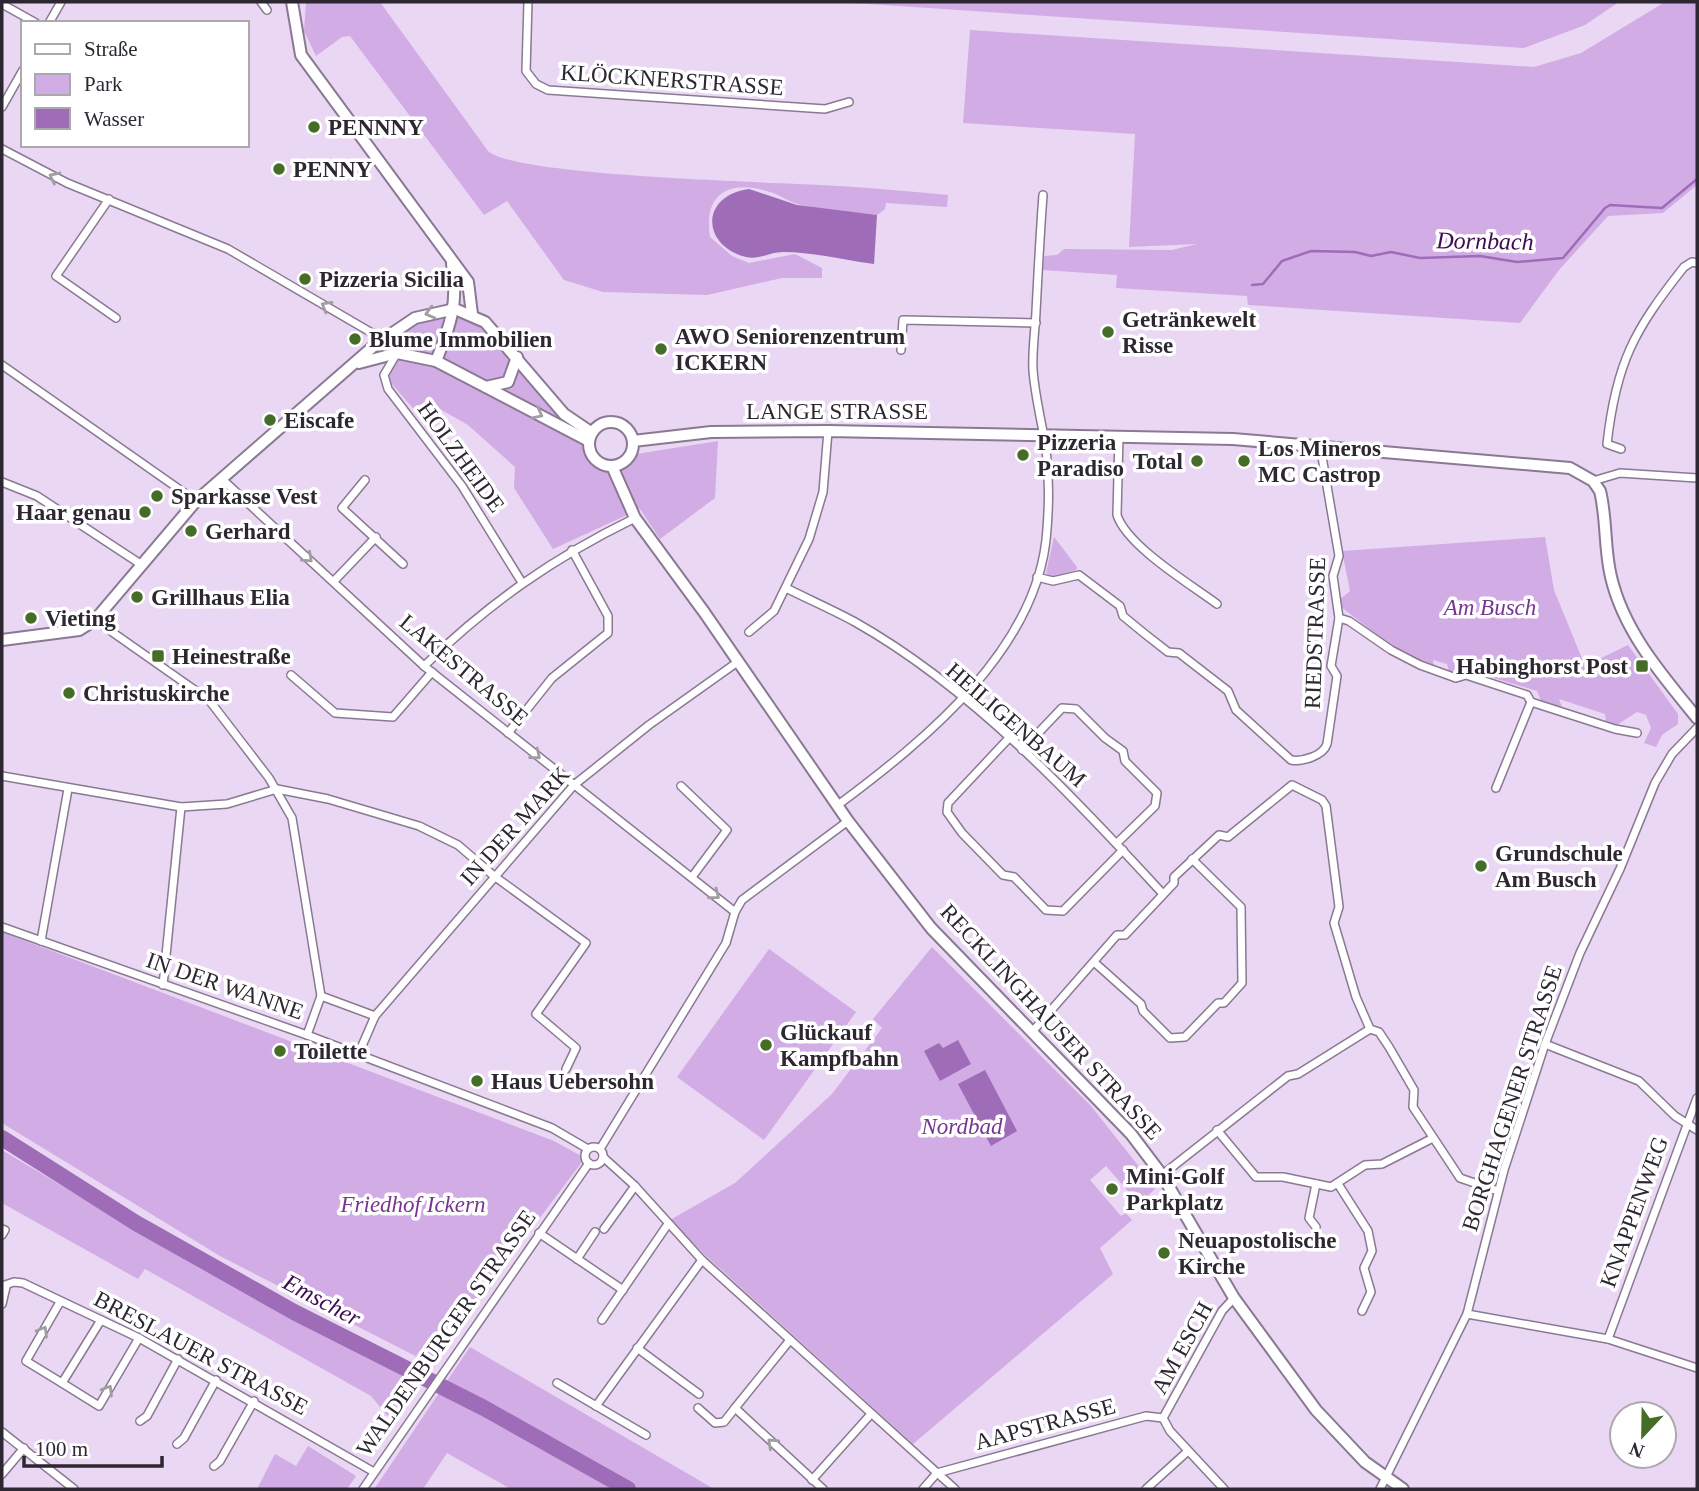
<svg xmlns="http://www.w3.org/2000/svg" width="1699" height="1491" font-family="Georgia,serif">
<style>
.green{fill:#d2ace5}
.water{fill:#9f6cb8}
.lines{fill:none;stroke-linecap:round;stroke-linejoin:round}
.stream{stroke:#9f6cb8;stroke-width:2.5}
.river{stroke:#9f6cb8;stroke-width:16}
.street-casing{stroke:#8a7992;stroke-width:10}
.secondary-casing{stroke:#8a7992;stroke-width:14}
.street{stroke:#fff;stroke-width:7}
.secondary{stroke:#fff;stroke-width:10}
.oneway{stroke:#a09ea2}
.poi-dot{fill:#456d28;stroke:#fff;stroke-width:2.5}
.labels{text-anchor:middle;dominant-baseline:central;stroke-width:7;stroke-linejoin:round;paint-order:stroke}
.street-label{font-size:23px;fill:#2d2731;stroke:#fff}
.poi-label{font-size:23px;font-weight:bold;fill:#2d2731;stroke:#fff;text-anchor:start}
.park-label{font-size:23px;font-style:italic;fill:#753591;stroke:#fff}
.water-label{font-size:24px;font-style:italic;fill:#3f0b53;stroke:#fff}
</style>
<rect width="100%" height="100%" fill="#e9d7f3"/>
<g class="green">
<path d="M 306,2 L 380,2 L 488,151 C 515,176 768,182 820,185 C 862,187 905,191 948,195 L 947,207 L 886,203 L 885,209 L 877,215 C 852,212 826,211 801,205 C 790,203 781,195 770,192 C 730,179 703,193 710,237 L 732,256 L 749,263 L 795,254 L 822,268 L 822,278 L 782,278 L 707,295 L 603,292 L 564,280 L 507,201 L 484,215 L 350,36 L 342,37 L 316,56 L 304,31 Z"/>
<polygon points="839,2 1619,2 1585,25 1524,48"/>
<polygon points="1665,2 1697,2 1697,185 1663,213 1608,216 1559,270 1520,323 1248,305 1247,296 1116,288 1117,275 1043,270 1044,256 1057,255 1064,249 1172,250 1197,244 1129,247 1135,134 963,123 970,30 1534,67 1581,53"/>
<path d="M 442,314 L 481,324 L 556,413 L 585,434 C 581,450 590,458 600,470 L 626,467 L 636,454 L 718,441 L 715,498 L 660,539 L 640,509 L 553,549 L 514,488 L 515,467 L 468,425 L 440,409 L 424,421 L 391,383 L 389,376 L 393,367 L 383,344 L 420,320 Z"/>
<polygon points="1054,537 1077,567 1076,570 1053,577 1046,573"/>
<polygon points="1545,537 1554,590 1585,666 1628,645 1678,714 1678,724 1662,735 1656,747 1644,743 1651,728 1646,715 1637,712 1617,725 1606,721 1605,714 1559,699 1562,707 1541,701 1537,691 1464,669 1449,672 1447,664 1433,660 1434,666 1392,647 1340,606 1339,600 1350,591 1342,551"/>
<polygon points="2,932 554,1141 585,1158 446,1342 433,1365 220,1256 2,1123"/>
<polygon points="932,947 1091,1106 1156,1188 1135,1208 1130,1203 1134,1198 1106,1166 1090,1180 1121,1216 1126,1213 1132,1220 1100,1248 1113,1274 913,1444 705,1255 670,1220 735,1183 832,1094 882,1028 873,1019"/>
<polygon points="769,949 856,1012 764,1140 677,1077"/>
<polygon points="2,1150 201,1269 421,1383 395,1425 371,1396 145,1269 138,1279 2,1203"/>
<polygon points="470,1347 714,1489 511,1489 447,1453 423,1489 375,1488"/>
<polygon points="308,1446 356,1476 347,1489 257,1489 275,1454 296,1466"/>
</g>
<g class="water">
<path d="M 749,189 L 797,205 L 877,215 L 874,264 C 844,260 813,252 783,252 C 770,252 759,260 746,257 C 702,246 699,196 749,189 Z"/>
<polygon points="958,1040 971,1064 940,1081 924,1051 939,1043 943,1048"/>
<polygon points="985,1070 1017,1131 991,1146 958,1084"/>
</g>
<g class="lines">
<polyline class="stream" points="1252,285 1263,284 1282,261 1311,251 1355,252 1371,256 1391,252 1420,258 1480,256 1517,262 1563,258 1605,208 1610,205 1662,208 1697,179"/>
<polyline class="river" points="2,1138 136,1223 294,1312 484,1408 628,1489"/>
<defs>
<g id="street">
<polyline points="261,2 267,10"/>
<polyline points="528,2 526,71 536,84 548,90 825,109 849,102"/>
<polyline points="2,4 36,23"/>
<polyline points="49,23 61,2"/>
<polyline points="2,107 23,70"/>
<polyline points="2,149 67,183 228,249 372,333 387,336"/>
<polyline points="109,199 56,276 116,318"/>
<polyline points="901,350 903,320 1036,323"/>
<polyline points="397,353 384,375 388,389 462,486 521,581"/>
<polyline points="2,365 196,501"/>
<path d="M 1119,436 L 1117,515 C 1127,546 1190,584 1217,604"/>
<path d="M 1621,449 L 1607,444 C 1616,363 1634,330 1684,267 L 1692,262 L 1697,263"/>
<polyline points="222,479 424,666 735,912"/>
<polyline points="365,480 342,508 403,564"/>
<polyline points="1593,481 1620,473 1697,478"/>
<polyline points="2,482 37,496 142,565"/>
<path d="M 1037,577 L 1053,581 L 1079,575 L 1120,606 L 1123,616 L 1145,634 L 1168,652 L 1179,653 L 1228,691 L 1236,710 L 1291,760 C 1302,762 1323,756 1327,744 L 1337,676 L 1331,666 L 1339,618 L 1333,576 L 1339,556 L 1320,445"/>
<polyline points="334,581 376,537"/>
<path d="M 788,589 C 810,600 833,610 855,622 C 972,688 1073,796 1163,894"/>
<polyline points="1339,618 1349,621 1391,650 1420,665 1456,678 1466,675 1527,695 1531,702 1615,729 1637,733"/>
<polyline points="95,620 209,700 269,778 292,818 321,996 307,1035"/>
<polyline points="749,632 774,611 809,539 823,492 828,431"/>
<path d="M 424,666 C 489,603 553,558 635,518"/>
<polyline points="291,675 335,713 393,717 432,672"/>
<polyline points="508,733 552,678 608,633 608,616 572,550"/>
<polyline points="1009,738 948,803 947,812 962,833 1003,875 1014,877 1046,910 1063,911 1123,850"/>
<polyline points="1022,750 1062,708 1076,709 1105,738 1123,751 1125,761 1157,793 1155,806 1117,843"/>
<polyline points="2,776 181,807 227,804 277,789 328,799 419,826 458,845 494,876 586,943 536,1014 576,1048 566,1069"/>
<polyline points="681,786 727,830 692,877"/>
<polyline points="1496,788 1531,702"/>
<path d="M 838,805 C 925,740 1040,648 1047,529 C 1049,504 1049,474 1046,449 C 1042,423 1035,397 1033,370 C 1032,351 1035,331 1036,312 C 1038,273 1040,234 1043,195"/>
<polyline points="2,927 307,1035 552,1128 588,1149"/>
<polyline points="41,941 68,789"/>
<polyline points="1094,962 1141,1004 1143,1011 1170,1038 1185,1037 1218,1003 1224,1003 1242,983 1241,907 1192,859"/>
<polyline points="163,985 181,807"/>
<polyline points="321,996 375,1016"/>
<polyline points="1032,1032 1117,935 1125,935 1174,883 1174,877 1219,835 1228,837 1292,785 1322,800 1326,806 1339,907 1334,923 1356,997 1370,1029 1379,1032 1389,1047 1414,1090 1413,1107 1460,1178 1498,1191"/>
<polyline points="1545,1044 1639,1081 1675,1116 1697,1130"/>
<polyline points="358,1055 375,1016 574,785 649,725 739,661"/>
<polyline points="1217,1130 1256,1177 1283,1177 1331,1187 1365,1165 1382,1164 1433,1138"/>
<circle cx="594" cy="1156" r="9"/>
<polyline points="600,1149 726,943 735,912 742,900 848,821"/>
<polyline points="603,1157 635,1186 702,1260 955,1489"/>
<polyline points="1162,1175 1288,1076 1298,1074 1370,1029"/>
<polyline points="1338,1184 1368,1231 1372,1251 1364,1268 1371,1292 1362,1311"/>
<polyline points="1316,1227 1309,1218 1316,1184"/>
<polyline points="2,1229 5,1230 2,1235"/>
<polyline points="604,1229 635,1186"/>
<polyline points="539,1233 623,1290"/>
<polyline points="577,1259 595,1232"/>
<polyline points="2,1286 14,1282 23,1283 139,1338 374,1472"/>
<polyline points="60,1302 26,1361 62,1383 101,1320"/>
<polyline points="2,1304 6,1287"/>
<polyline points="1467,1314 1608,1339 1697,1368"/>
<polyline points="602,1320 668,1224"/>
<polyline points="1608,1339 1697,1098"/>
<polyline points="790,1340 735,1408 823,1489"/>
<polyline points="637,1348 699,1394"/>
<polyline points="62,1383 99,1406 139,1338"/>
<polyline points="557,1383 646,1435"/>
<polyline points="596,1406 702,1260"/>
<polyline points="698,1408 715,1423 724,1422 735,1408"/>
<polyline points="1163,1418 1222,1311 1234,1298"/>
<polyline points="1163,1418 1170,1431 1224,1489"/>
<polyline points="140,1421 147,1416 178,1359"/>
<polyline points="2,1432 74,1489"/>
<polyline points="177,1444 184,1438 216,1380"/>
<polyline points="214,1466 220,1461 254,1401"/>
<polyline points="937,1473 1146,1416 1163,1418"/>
<polyline points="2,1474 24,1448"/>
<polyline points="812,1480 871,1414"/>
<polyline points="363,1489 589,1163"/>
<polyline points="923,1489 937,1473"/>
<polyline points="1146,1489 1188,1451"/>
<polyline points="1380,1489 1467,1314 1504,1170 1545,1044 1580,953 1620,869 1655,783 1672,754 1697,728"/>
</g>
<g id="secondary">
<polyline points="292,2 301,55 468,282 472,314"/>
<path d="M 436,361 C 450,327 459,301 452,264"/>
<polyline points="359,363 397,353 436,361 589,441"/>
<polyline points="486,387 508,382 517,357"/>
<circle cx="611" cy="444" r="22"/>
<path d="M 633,441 L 711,432 L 828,431 L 1233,439 L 1570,468 L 1593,481 L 1600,491 C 1607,519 1604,548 1611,577 C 1624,632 1662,675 1697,718"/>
<polyline points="612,466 635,518 704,612 848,821 931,928 1131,1134 1162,1175 1234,1298 1316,1410 1365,1462 1403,1489"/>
<polyline points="2,640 79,630 95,620 196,501 375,345 415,318 455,309 485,322 564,414 592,433"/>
</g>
</defs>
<use href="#street" class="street-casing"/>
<use href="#secondary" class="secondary-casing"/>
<use href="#street" class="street"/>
<use href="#secondary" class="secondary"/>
</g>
<defs><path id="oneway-chevron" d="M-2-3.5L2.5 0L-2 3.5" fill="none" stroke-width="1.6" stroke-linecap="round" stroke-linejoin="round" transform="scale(1.75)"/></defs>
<g class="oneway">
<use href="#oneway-chevron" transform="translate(54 177) rotate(-154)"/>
<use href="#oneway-chevron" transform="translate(326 306) rotate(-150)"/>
<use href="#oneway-chevron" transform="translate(430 313) rotate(165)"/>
<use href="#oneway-chevron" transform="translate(538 414) rotate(27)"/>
<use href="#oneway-chevron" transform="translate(308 558) rotate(42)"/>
<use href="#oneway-chevron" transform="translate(536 755) rotate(39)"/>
<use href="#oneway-chevron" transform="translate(715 895) rotate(38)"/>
<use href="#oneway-chevron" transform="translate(43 1331) rotate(-60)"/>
<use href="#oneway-chevron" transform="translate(108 1390) rotate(-59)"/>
<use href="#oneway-chevron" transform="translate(772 1443) rotate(-137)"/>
</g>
<g class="poi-dot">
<circle cx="314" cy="127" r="7"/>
<circle cx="279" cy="169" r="7"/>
<circle cx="305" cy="279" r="7"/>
<circle cx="1108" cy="332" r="7"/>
<circle cx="355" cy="339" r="7"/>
<circle cx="661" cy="349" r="7"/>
<circle cx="270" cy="420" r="7"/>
<circle cx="1023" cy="455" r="7"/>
<circle cx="1197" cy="461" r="7"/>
<circle cx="1244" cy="461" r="7"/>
<circle cx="157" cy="496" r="7"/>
<circle cx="145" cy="512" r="7"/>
<circle cx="191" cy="531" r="7"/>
<circle cx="137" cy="597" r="7"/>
<circle cx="31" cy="618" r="7"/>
<rect x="151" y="649" width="14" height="14" rx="3.5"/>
<rect x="1635" y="659" width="14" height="14" rx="3.5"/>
<circle cx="69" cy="693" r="7"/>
<circle cx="1481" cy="866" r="7"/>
<circle cx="766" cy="1045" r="7"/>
<circle cx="280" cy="1051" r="7"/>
<circle cx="477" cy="1081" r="7"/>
<circle cx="1112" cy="1189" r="7"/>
<circle cx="1164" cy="1253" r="7"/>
</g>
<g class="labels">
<g class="street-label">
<text transform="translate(672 80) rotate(4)">KLÖCKNERSTRASSE</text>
<text x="837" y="411">LANGE STRASSE</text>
<text transform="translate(461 457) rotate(54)">HOLZHEIDE</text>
<text transform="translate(1315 633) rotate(-88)">RIEDSTRASSE</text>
<text transform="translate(464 670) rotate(40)">LAKESTRASSE</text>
<text transform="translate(1016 725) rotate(41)">HEILIGENBAUM</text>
<text transform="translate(515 826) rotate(-48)">IN DER MARK</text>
<text transform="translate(225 986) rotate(19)">IN DER WANNE</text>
<text transform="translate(1051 1022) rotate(47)">RECKLINGHAUSER STRASSE</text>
<text transform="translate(1512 1098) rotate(-72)">BORGHAGENER STRASSE</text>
<text transform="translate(1634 1212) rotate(-70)">KNAPPENWEG</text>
<text transform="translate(446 1333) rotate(-55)">WALDENBURGER STRASSE</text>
<text transform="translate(1182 1348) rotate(-61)">AM ESCH</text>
<text transform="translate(201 1353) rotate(28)">BRESLAUER STRASSE</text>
<text transform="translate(1045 1424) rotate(-15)">AAPSTRASSE</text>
</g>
<g class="poi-label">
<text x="328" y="127">PENNNY</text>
<text x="293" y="169">PENNY</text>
<text x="319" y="279">Pizzeria Sicilia</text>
<text x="1122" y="319">Getränkewelt<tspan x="1122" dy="26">Risse</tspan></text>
<text x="675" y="336">AWO Seniorenzentrum<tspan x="675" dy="26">ICKERN</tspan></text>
<text x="369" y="339">Blume Immobilien</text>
<text x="284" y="420">Eiscafe</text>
<text x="1037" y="442">Pizzeria<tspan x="1037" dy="26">Paradiso</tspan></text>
<text x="1258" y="448">Los Mineros<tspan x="1258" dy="26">MC Castrop</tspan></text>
<text x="1183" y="461" text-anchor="end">Total</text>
<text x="171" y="496">Sparkasse Vest</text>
<text x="131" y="512" text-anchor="end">Haar genau</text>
<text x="205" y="531">Gerhard</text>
<text x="151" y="597">Grillhaus Elia</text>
<text x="45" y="618">Vieting</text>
<text x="172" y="656">Heinestraße</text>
<text x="1628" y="666" text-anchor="end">Habinghorst Post</text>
<text x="83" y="693">Christuskirche</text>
<text x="1495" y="853">Grundschule<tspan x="1495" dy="26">Am Busch</tspan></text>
<text x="780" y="1032">Glückauf<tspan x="780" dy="26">Kampfbahn</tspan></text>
<text x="294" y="1051">Toilette</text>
<text x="491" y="1081">Haus Uebersohn</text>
<text x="1126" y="1176">Mini-Golf<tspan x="1126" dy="26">Parkplatz</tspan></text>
<text x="1178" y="1240">Neuapostolische<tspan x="1178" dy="26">Kirche</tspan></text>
</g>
<g class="park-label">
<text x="1490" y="607">Am Busch</text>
<text x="962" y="1126">Nordbad</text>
<text x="413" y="1204">Friedhof Ickern</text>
</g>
<g class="water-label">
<text transform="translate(1485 241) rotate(1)">Dornbach</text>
<text transform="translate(322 1300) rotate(28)">Emscher</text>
</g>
</g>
<rect width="1699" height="1491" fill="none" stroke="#2d2731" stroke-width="7"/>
<rect x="21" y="21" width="228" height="126" fill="#ffffff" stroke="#aba9ad" stroke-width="2"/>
<rect x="35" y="44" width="35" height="10" fill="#ffffff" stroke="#aba9ad" stroke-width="2"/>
<text x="84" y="56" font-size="21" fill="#2d2731">Straße</text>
<rect x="35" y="74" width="35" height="21" fill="#d2ace5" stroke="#aba9ad" stroke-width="2"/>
<text x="84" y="91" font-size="21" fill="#2d2731">Park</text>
<rect x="35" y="108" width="35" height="21" fill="#9f6cb8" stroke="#aba9ad" stroke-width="2"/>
<text x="84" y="126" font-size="21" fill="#2d2731">Wasser</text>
<g transform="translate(1643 1435) rotate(202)"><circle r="33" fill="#ffffff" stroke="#aba9ad" stroke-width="2"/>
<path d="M0-5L12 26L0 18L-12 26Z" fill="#456d28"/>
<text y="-10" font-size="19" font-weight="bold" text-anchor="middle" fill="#2d2731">N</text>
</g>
<path d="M24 1456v10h138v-10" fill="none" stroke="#2d2731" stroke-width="3.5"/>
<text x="35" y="1456" font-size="21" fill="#2d2731" stroke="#ffffff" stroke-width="5" paint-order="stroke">100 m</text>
</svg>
